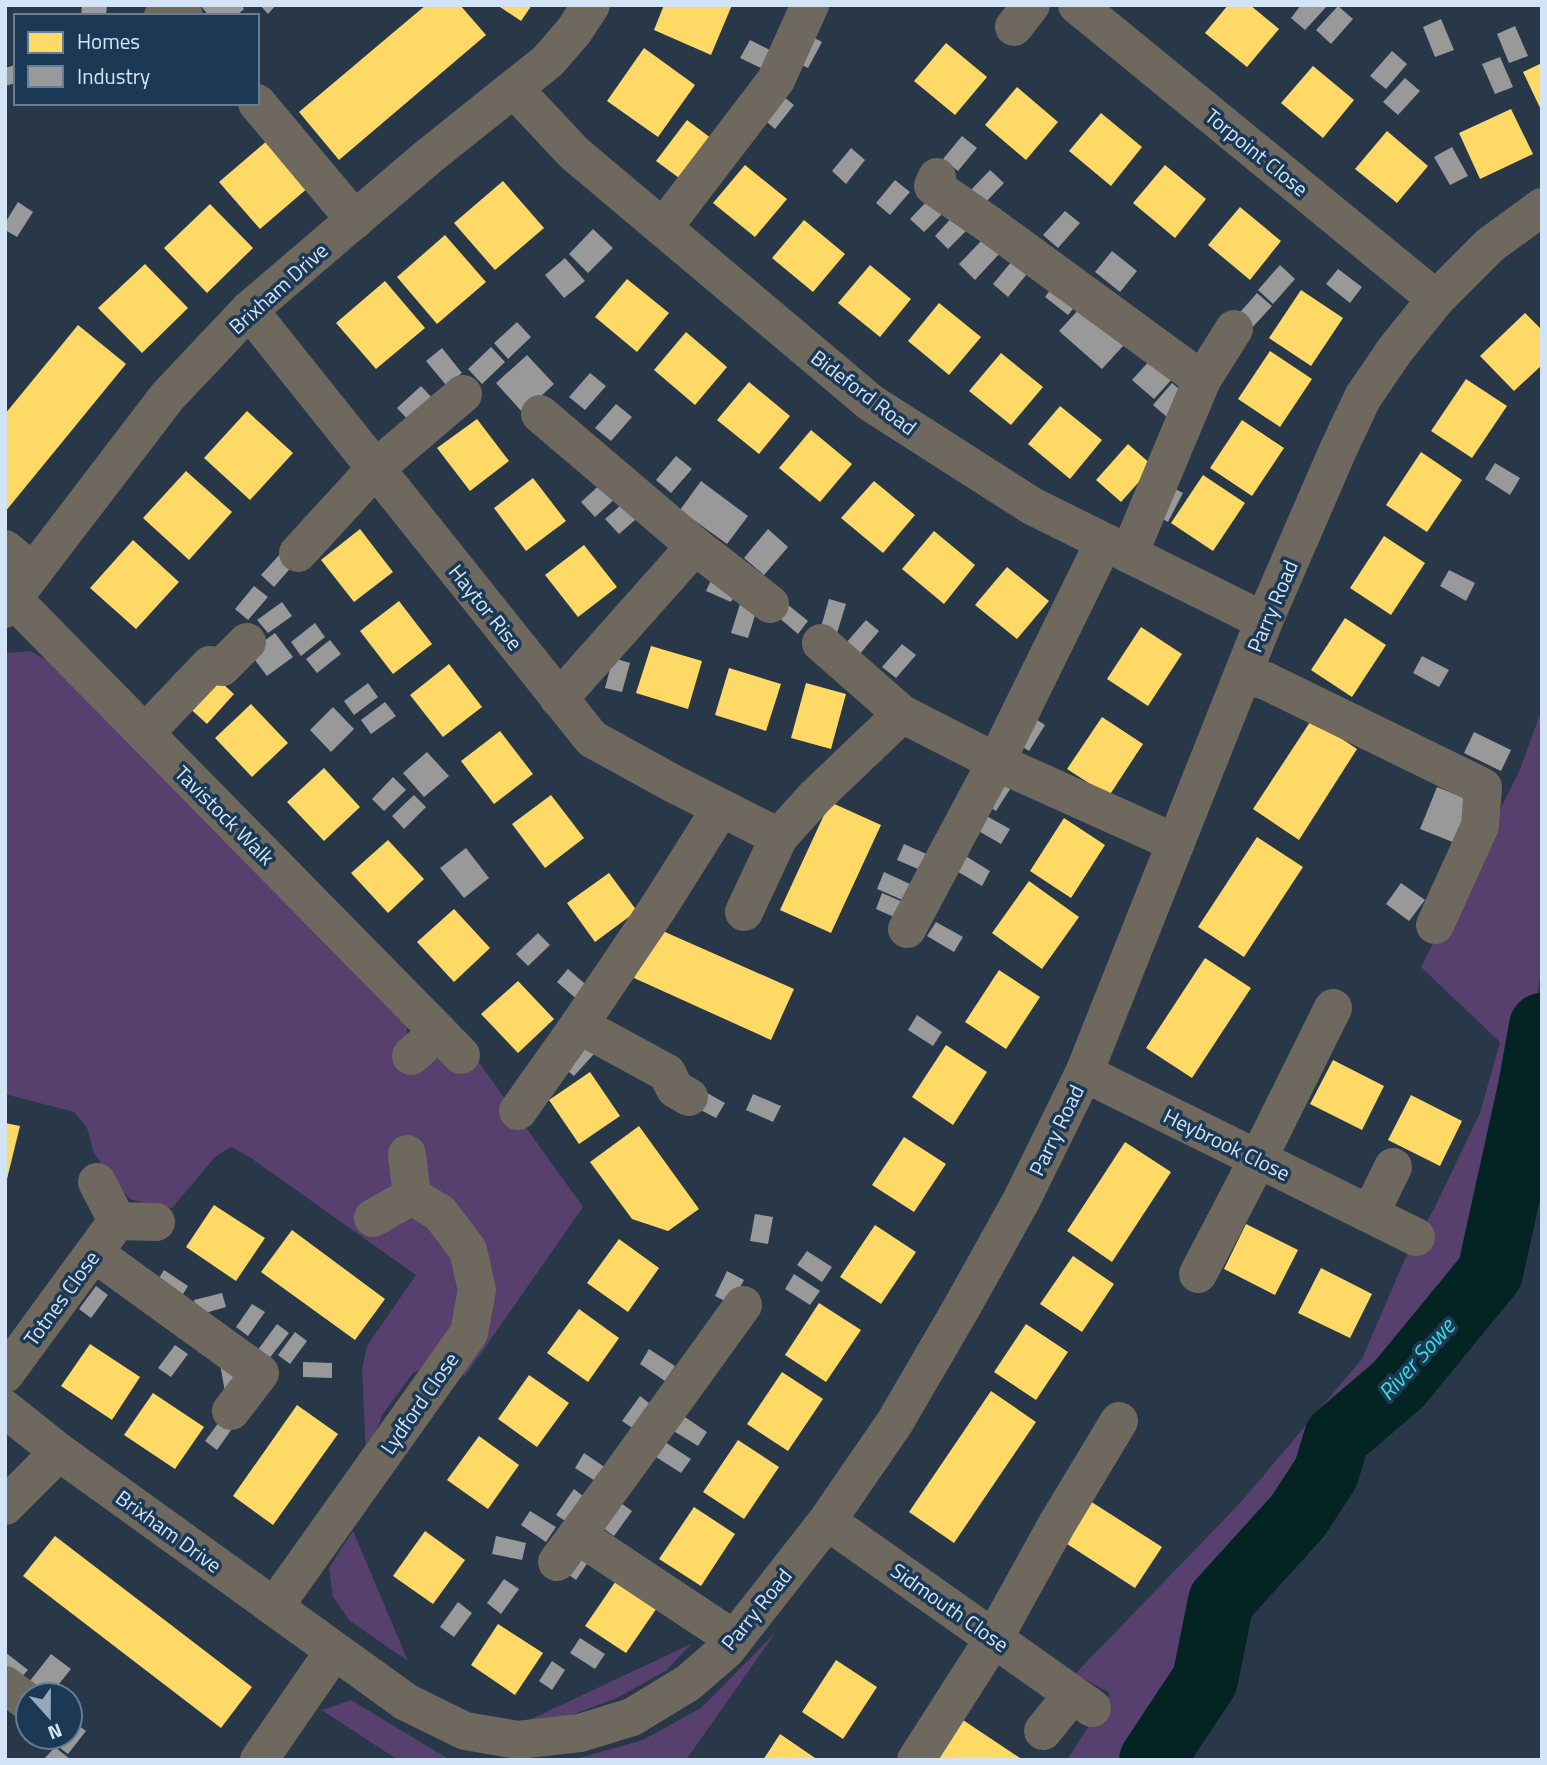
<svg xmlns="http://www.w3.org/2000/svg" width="1547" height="1765" font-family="'Titillium Web',sans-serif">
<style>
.green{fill:#58406e}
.homes{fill:#ffd966}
.industry{fill:#999}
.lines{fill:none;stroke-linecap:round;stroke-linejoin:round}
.river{stroke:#042424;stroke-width:66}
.minor{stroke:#6e685e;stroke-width:38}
.labels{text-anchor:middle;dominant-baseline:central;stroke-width:7;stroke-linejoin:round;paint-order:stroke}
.street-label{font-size:21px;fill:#d3e4f7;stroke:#1b3855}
.water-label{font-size:23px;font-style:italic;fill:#3aded7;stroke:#1b3855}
</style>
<rect width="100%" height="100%" fill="#283848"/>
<g class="green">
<polygon points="30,651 56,665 408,1022 405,1050 470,1050 583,1207 465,1376 439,1356 436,1361 413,1373 399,1392 382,1415 377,1430 375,1443 366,1456 362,1369 367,1346 416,1275 251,1158 231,1147 216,1156 172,1208 150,1205 130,1199 110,1177 94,1153 87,1128 74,1112 5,1094 5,653"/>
<polygon points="1542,709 1542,975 1540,977 1523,1091 1488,1237 1474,1269 1410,1348 1376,1383 1354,1400 1319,1436 1309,1479 1292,1505 1262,1530 1213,1599 1194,1676 1177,1703 1140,1744 1130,1760 1067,1760 1110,1693 1075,1674 1242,1501 1362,1359 1405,1259 1434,1209 1480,1113 1500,1042 1421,967 1519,772"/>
<polygon points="353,1531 408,1661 350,1621 333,1597 329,1568"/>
<polygon points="776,1632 686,1760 572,1760 643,1740 701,1708"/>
<polygon points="691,1644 667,1670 617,1698 571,1715 525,1722"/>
<polygon points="351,1700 450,1760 398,1760 322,1710"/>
</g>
<g class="homes">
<polygon points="426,5 460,5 486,35 339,160 299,112"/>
<polygon points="497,5 532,5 521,21"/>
<polygon points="664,5 732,5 711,55 654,30"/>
<polygon points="1228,5 1250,5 1279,29 1247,67 1205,33"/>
<polygon points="946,43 987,77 955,115 914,81"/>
<polygon points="644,48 695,85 658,137 607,101"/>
<polygon points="1542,63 1542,112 1523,72"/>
<polygon points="1313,66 1354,100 1323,138 1281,103"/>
<polygon points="1017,87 1058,122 1026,160 985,125"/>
<polygon points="1511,109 1533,154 1480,179 1459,133"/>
<polygon points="1101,113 1142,147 1111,186 1069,151"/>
<polygon points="687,120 716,142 686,183 656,161"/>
<polygon points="1387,131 1428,166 1397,203 1355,169"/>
<polygon points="268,140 309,187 260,229 219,182"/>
<polygon points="745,165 787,199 755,237 713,203"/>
<polygon points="1165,165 1206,199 1175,238 1133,203"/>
<polygon points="503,181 544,228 495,270 454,223"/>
<polygon points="210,204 253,248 207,293 164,248"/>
<polygon points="1240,207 1281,241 1250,280 1208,245"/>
<polygon points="804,220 845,254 813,292 772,258"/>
<polygon points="445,235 486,282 437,324 397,277"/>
<polygon points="145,264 188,308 142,353 98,308"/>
<polygon points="870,265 911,299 880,337 838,303"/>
<polygon points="627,279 669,313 637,352 595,317"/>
<polygon points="385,281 425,328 376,369 336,323"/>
<polygon points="1301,290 1343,318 1311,366 1269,338"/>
<polygon points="939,303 981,337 949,375 908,341"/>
<polygon points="1525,313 1542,330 1542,365 1514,391 1480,356"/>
<polygon points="78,325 126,364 5,512 5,414"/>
<polygon points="686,332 727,367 695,405 654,370"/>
<polygon points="1270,351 1312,379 1280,427 1238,399"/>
<polygon points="1001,353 1043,387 1011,425 969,391"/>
<polygon points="1466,379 1507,406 1472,458 1431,431"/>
<polygon points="749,382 790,416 759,454 717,420"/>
<polygon points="1060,406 1102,440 1070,479 1028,444"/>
<polygon points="247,411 293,453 250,500 204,458"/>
<polygon points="477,419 509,461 470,491 437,448"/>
<polygon points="1242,420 1284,448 1252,496 1210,468"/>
<polygon points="811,430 852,464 820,502 779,468"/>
<polygon points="1128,444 1153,466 1121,502 1096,480"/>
<polygon points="1421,452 1462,480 1427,532 1386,505"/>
<polygon points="186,471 232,512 189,560 143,518"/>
<polygon points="1203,475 1245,503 1213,551 1171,523"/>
<polygon points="533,478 566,521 526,551 494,508"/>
<polygon points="874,481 915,515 883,553 841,518"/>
<polygon points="360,529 393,572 354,602 321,560"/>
<polygon points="934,531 975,565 944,604 902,569"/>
<polygon points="1384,536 1425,563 1391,615 1350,588"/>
<polygon points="133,540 179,582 136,629 90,588"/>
<polygon points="584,545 617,587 578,617 545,575"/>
<polygon points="1007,567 1049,601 1017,639 975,605"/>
<polygon points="399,601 432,644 393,674 360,631"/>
<polygon points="1345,618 1386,645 1352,697 1311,670"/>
<polygon points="1141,627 1182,654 1148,706 1107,679"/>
<polygon points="651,646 702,661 688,709 636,693"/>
<polygon points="449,664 482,707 443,737 410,695"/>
<polygon points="729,668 781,684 766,731 715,715"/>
<polygon points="211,673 234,694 207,724 184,703"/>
<polygon points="806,683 846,694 831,749 791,738"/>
<polygon points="251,704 288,743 252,777 215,738"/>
<polygon points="1102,717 1143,744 1109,796 1067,769"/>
<polygon points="1312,719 1357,749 1299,840 1253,809"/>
<polygon points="500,731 533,774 494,804 461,761"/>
<polygon points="324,768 360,807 324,841 287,802"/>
<polygon points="551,795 584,838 545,868 512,824"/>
<polygon points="830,802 881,825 831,933 780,910"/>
<polygon points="1064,818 1105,845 1071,898 1030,871"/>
<polygon points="1257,837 1303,867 1244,957 1198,927"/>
<polygon points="388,840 424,879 388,913 351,873"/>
<polygon points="609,873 637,911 595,942 567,903"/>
<polygon points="1029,881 1079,917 1042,969 992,933"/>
<polygon points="454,909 490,948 454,982 417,942"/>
<polygon points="656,928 794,989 771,1040 634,978"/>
<polygon points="1205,958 1251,988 1192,1078 1146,1048"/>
<polygon points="999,970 1040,997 1006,1049 965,1022"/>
<polygon points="518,981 554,1019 518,1053 481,1014"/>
<polygon points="946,1045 987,1072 953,1125 912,1097"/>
<polygon points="1333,1060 1384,1086 1362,1130 1310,1104"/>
<polygon points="590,1072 620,1116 579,1144 549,1100"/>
<polygon points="1411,1095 1462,1121 1440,1166 1388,1140"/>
<polygon points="5,1123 20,1126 6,1183 5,1183"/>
<polygon points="639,1126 699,1209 668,1231 632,1219 590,1162"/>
<polygon points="904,1137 946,1164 914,1212 872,1185"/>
<polygon points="1125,1142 1171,1172 1112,1262 1067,1231"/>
<polygon points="214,1205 265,1238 236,1281 186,1247"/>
<polygon points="1246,1224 1298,1250 1275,1295 1224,1269"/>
<polygon points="875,1225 916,1252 881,1304 840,1277"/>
<polygon points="292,1230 385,1299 355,1340 261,1272"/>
<polygon points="619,1239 659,1268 628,1312 587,1283"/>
<polygon points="1073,1256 1114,1284 1082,1332 1040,1304"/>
<polygon points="1321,1268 1372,1294 1350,1338 1298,1313"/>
<polygon points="819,1303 861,1330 826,1382 785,1355"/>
<polygon points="579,1309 619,1338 588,1382 547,1353"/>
<polygon points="1026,1324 1068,1352 1036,1400 994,1372"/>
<polygon points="90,1344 140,1377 112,1420 61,1386"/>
<polygon points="782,1372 823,1399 788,1451 747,1424"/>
<polygon points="529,1375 569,1403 537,1447 498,1419"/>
<polygon points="991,1391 1036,1422 954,1543 909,1512"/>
<polygon points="153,1393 204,1427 175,1469 124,1435"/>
<polygon points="297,1405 338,1434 273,1525 233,1496"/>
<polygon points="479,1436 519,1465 488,1509 447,1480"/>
<polygon points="738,1440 779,1467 744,1519 703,1492"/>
<polygon points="1090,1501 1162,1547 1135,1588 1064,1542"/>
<polygon points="694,1507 735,1534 701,1586 659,1559"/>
<polygon points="425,1531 465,1560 433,1604 393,1576"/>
<polygon points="55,1536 252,1687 221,1728 23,1576"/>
<polygon points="620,1575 661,1602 626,1653 585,1626"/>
<polygon points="498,1624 543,1653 515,1695 471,1665"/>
<polygon points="836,1660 877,1687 843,1739 802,1712"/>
<polygon points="957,1716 1023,1760 928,1760"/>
<polygon points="780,1734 818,1760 763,1760"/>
</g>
<g class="industry">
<polygon points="82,5 107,5 106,16 81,16"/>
<polygon points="200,5 242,5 244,9 236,16 209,16"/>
<polygon points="260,5 276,5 268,14"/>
<polygon points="1301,5 1328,5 1305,30 1291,18"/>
<polygon points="1338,6 1353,19 1331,44 1316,30"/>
<polygon points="1441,19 1454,50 1435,57 1423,27"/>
<polygon points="1515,26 1528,56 1509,63 1497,34"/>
<polygon points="805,33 822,42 808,68 791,60"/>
<polygon points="750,40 776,53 767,71 740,58"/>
<polygon points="1392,51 1407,64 1386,89 1370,76"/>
<polygon points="1500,57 1513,87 1495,94 1482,64"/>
<polygon points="15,65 16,83 5,86 5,68"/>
<polygon points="1405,78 1420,91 1398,115 1383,102"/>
<polygon points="779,93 794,105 775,129 760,116"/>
<polygon points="962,136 977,148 958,171 943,159"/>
<polygon points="1452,147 1468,176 1450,185 1434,157"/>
<polygon points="851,148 865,160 846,184 832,171"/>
<polygon points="990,170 1004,183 984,204 970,191"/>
<polygon points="895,180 910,192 890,215 876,203"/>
<polygon points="931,197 945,211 924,232 910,219"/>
<polygon points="18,202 33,212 17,237 5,230 5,223"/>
<polygon points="1065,211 1080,223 1058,248 1043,235"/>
<polygon points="955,214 969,228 948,249 935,236"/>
<polygon points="593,229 613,248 588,273 569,254"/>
<polygon points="985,237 1001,252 975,280 959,264"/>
<polygon points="1112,251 1137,271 1120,292 1095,272"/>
<polygon points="565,258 585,281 564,298 545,275"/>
<polygon points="1012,261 1027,274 1008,297 993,284"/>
<polygon points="1280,265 1295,279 1273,304 1258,290"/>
<polygon points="1338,269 1362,287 1350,303 1326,284"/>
<polygon points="1056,282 1080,300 1068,315 1045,297"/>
<polygon points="1257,293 1272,306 1250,330 1235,318"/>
<polygon points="1081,307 1124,345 1102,369 1059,331"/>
<polygon points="517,322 531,337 508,359 494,343"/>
<polygon points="491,347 505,362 482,384 468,369"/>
<polygon points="442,348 462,373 446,385 426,361"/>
<polygon points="527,355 554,384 523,413 496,383"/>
<polygon points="1151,359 1173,378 1154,399 1132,380"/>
<polygon points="590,373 606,386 585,410 569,397"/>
<polygon points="1172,383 1186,395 1168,418 1153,405"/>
<polygon points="421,386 435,401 411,423 397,408"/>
<polygon points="616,404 632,417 611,441 595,428"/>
<polygon points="676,456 692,469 671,493 656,480"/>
<polygon points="1495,463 1520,478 1510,495 1485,479"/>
<polygon points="604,481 618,496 595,517 581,502"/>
<polygon points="701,481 748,516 727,544 680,510"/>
<polygon points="1166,484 1183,493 1168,522 1151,513"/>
<polygon points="629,498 643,513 619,534 605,519"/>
<polygon points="768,529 788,547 764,575 744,558"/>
<polygon points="281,553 294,564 274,587 261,575"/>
<polygon points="1449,570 1475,583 1466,601 1440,586"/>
<polygon points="713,576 738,588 731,602 706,591"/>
<polygon points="254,586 268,597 248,620 235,609"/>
<polygon points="829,599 846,604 837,633 821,627"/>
<polygon points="282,602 292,616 268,633 257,620"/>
<polygon points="740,604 757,609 748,638 731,633"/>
<polygon points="787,604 808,621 798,634 777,616"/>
<polygon points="866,620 879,631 859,655 846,643"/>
<polygon points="315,623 325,637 301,656 291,642"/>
<polygon points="275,633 293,657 267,676 249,652"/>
<polygon points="330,640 341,654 317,673 306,659"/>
<polygon points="902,644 916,655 896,678 882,667"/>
<polygon points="1422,656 1449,670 1439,687 1413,673"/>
<polygon points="613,658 630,663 622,692 605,688"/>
<polygon points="368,683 378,697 354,715 344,701"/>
<polygon points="385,702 396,716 371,734 361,720"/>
<polygon points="333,707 354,729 331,752 310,730"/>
<polygon points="1031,716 1045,725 1029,751 1015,742"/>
<polygon points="1474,732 1511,750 1501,771 1464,753"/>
<polygon points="427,752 449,776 424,797 403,773"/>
<polygon points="997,776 1012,786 996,811 981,802"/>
<polygon points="393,777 406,790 384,811 372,799"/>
<polygon points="1437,787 1477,803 1460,845 1420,829"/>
<polygon points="414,795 426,807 404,829 392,816"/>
<polygon points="983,814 1010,829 1001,844 975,829"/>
<polygon points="904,844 931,856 925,872 897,860"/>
<polygon points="466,848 489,878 464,898 440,868"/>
<polygon points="964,855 990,871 982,886 955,870"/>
<polygon points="884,872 912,885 905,901 877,889"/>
<polygon points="1401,883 1425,900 1409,921 1386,904"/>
<polygon points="882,893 910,905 903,921 876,909"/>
<polygon points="936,922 963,937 954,952 927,936"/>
<polygon points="538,933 550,945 528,966 516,954"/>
<polygon points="568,969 591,989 580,1002 557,982"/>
<polygon points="917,1015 942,1032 933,1046 908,1030"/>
<polygon points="581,1042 594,1054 574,1076 561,1066"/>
<polygon points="698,1088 725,1103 716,1118 689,1104"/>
<polygon points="753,1094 781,1106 773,1122 746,1110"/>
<polygon points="755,1214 773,1217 768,1244 750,1241"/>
<polygon points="807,1251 832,1267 822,1282 797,1265"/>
<polygon points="164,1270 188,1286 180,1299 156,1283"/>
<polygon points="727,1271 744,1280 731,1304 715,1296"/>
<polygon points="794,1274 820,1291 810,1305 785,1289"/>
<polygon points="96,1286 108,1295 91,1318 79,1309"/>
<polygon points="222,1293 226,1307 198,1315 194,1300"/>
<polygon points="252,1304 265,1312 248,1336 236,1327"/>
<polygon points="277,1324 289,1333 268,1360 257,1351"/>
<polygon points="295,1332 307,1341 290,1364 278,1355"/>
<polygon points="175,1345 188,1354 171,1377 158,1368"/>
<polygon points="649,1349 675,1366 665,1381 640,1364"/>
<polygon points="235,1361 240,1389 225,1392 220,1364"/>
<polygon points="303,1362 332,1363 332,1378 303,1377"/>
<polygon points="640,1396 654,1407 637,1431 622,1421"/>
<polygon points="682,1415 707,1432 698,1446 672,1430"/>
<polygon points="222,1418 234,1426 217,1450 205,1441"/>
<polygon points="665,1442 691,1459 681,1473 656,1457"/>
<polygon points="584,1453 609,1470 600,1484 575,1468"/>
<polygon points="574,1489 588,1500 570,1524 556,1515"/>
<polygon points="618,1501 632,1511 614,1536 600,1526"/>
<polygon points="530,1511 556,1527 546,1542 521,1525"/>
<polygon points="496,1536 526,1543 522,1560 492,1554"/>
<polygon points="593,1555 576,1580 561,1569"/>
<polygon points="504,1579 519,1589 501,1614 487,1603"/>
<polygon points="458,1602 472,1613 454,1637 440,1627"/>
<polygon points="580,1638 605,1654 595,1669 570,1653"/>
<polygon points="5,1652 28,1670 18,1681 5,1671"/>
<polygon points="51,1654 71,1669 50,1695 45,1695 29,1682"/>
<polygon points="552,1661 565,1670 552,1690 539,1681"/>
<polygon points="74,1722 86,1731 68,1754 56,1745 62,1737 70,1737 70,1727"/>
<polygon points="35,1737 50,1737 44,1744"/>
<polygon points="55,1747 71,1760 48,1760 45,1758"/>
</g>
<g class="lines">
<polyline class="river" points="1152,1760 1205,1680 1221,1601 1298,1516 1326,1473 1337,1437 1398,1385 1490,1273 1531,1087 1542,1026"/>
<g class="minor">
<polyline points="1077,5 1436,299"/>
<polyline points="163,16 175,5 184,16"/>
<polyline points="1014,27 1031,5"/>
<polyline points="514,89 574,153 871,403 1032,506 1264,621"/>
<polyline points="257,103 355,220"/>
<polyline points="937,177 933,186 990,225 1202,380"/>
<polyline points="663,228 776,80 810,5"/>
<polyline points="249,310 592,739 674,784 779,837"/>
<polyline points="540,414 695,546"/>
<polyline points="5,549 33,572"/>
<polyline points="298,553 376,468 463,394"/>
<polyline points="1129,554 1202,380 1234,329"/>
<polyline points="13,599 461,1055"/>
<polyline points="5,609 167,397 249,310 428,157 548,61 574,31 591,5"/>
<polyline points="1243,674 1266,681 1483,787 1480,826 1435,925"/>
<polyline points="559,699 695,546 770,604"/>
<polyline points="902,714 996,762 1176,843"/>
<polyline points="145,733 210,665 222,667 247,642"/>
<polyline points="744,912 779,837 815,797 902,714 821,643"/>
<polyline points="907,929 996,762 1104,542"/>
<polyline points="579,1025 658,908 721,808"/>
<polyline points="411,1056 438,1032"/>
<polyline points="1084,1073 1416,1237"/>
<polyline points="518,1111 579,1025 667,1073 675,1089 689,1097"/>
<polyline points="97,1182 117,1221 156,1222"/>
<polyline points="1370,1214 1393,1167"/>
<polyline points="373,1218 412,1196 407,1154"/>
<polyline points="94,1253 260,1373 231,1411"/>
<polyline points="1198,1274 1258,1159 1333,1008"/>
<polyline points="5,1374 117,1221"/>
<polyline points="5,1409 59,1452 406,1702 465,1731 518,1740 580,1733 632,1717 688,1683 726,1650 827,1521 895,1422 962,1307 1021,1201 1084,1073 1264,621 1338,450 1363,397 1395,350 1436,299 1490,245 1542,207"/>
<polyline points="5,1506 59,1452"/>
<polyline points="827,1521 1092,1708"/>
<polyline points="577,1535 743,1305"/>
<polyline points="557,1562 577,1535 734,1639"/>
<polyline points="274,1607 469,1333 477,1290 468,1250 440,1213 412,1196"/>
<polyline points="5,1685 28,1702"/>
<polyline points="1043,1731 1072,1695"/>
<polyline points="259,1760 334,1651"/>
<polyline points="916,1760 994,1638 1057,1524 1119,1421"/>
</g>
</g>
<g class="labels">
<g class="street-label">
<text transform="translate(1257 152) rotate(39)">Torpoint Close</text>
<text transform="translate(278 288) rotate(-42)">Brixham Drive</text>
<text transform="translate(864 392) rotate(37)">Bideford Road</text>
<text transform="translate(1272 606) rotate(-67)">Parry Road</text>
<text transform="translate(486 607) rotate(51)">Haytor Rise</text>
<text transform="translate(225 815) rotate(45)">Tavistock Walk</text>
<text transform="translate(1056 1130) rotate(-64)">Parry Road</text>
<text transform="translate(1227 1144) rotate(26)">Heybrook Close</text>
<text transform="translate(61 1298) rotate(-54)">Totnes Close</text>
<text transform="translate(419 1403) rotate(-55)">Lydford Close</text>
<text transform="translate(169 1531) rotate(36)">Brixham Drive</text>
<text transform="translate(950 1607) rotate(35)">Sidmouth Close</text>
<text transform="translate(756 1609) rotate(-51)">Parry Road</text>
</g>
<g class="water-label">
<text transform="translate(1416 1359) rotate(-48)">River Sowe</text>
</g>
</g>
<rect width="1547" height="1765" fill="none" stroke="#d3e4f7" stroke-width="14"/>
<rect x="14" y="14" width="245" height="91" fill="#1b3855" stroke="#657d96" stroke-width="2"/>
<rect x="28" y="32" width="35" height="21" fill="#ffd966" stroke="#657d96" stroke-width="2"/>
<text x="77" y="49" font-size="21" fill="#d3e4f7">Homes</text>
<rect x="28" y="66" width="35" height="21" fill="#999999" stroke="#657d96" stroke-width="2"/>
<text x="77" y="84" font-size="21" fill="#d3e4f7">Industry</text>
<g transform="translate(49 1716) rotate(159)"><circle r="33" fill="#1b3855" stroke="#657d96" stroke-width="2"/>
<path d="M0-5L12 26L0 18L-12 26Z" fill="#97a8ba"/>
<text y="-10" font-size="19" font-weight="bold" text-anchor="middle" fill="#d3e4f7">N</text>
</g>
</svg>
